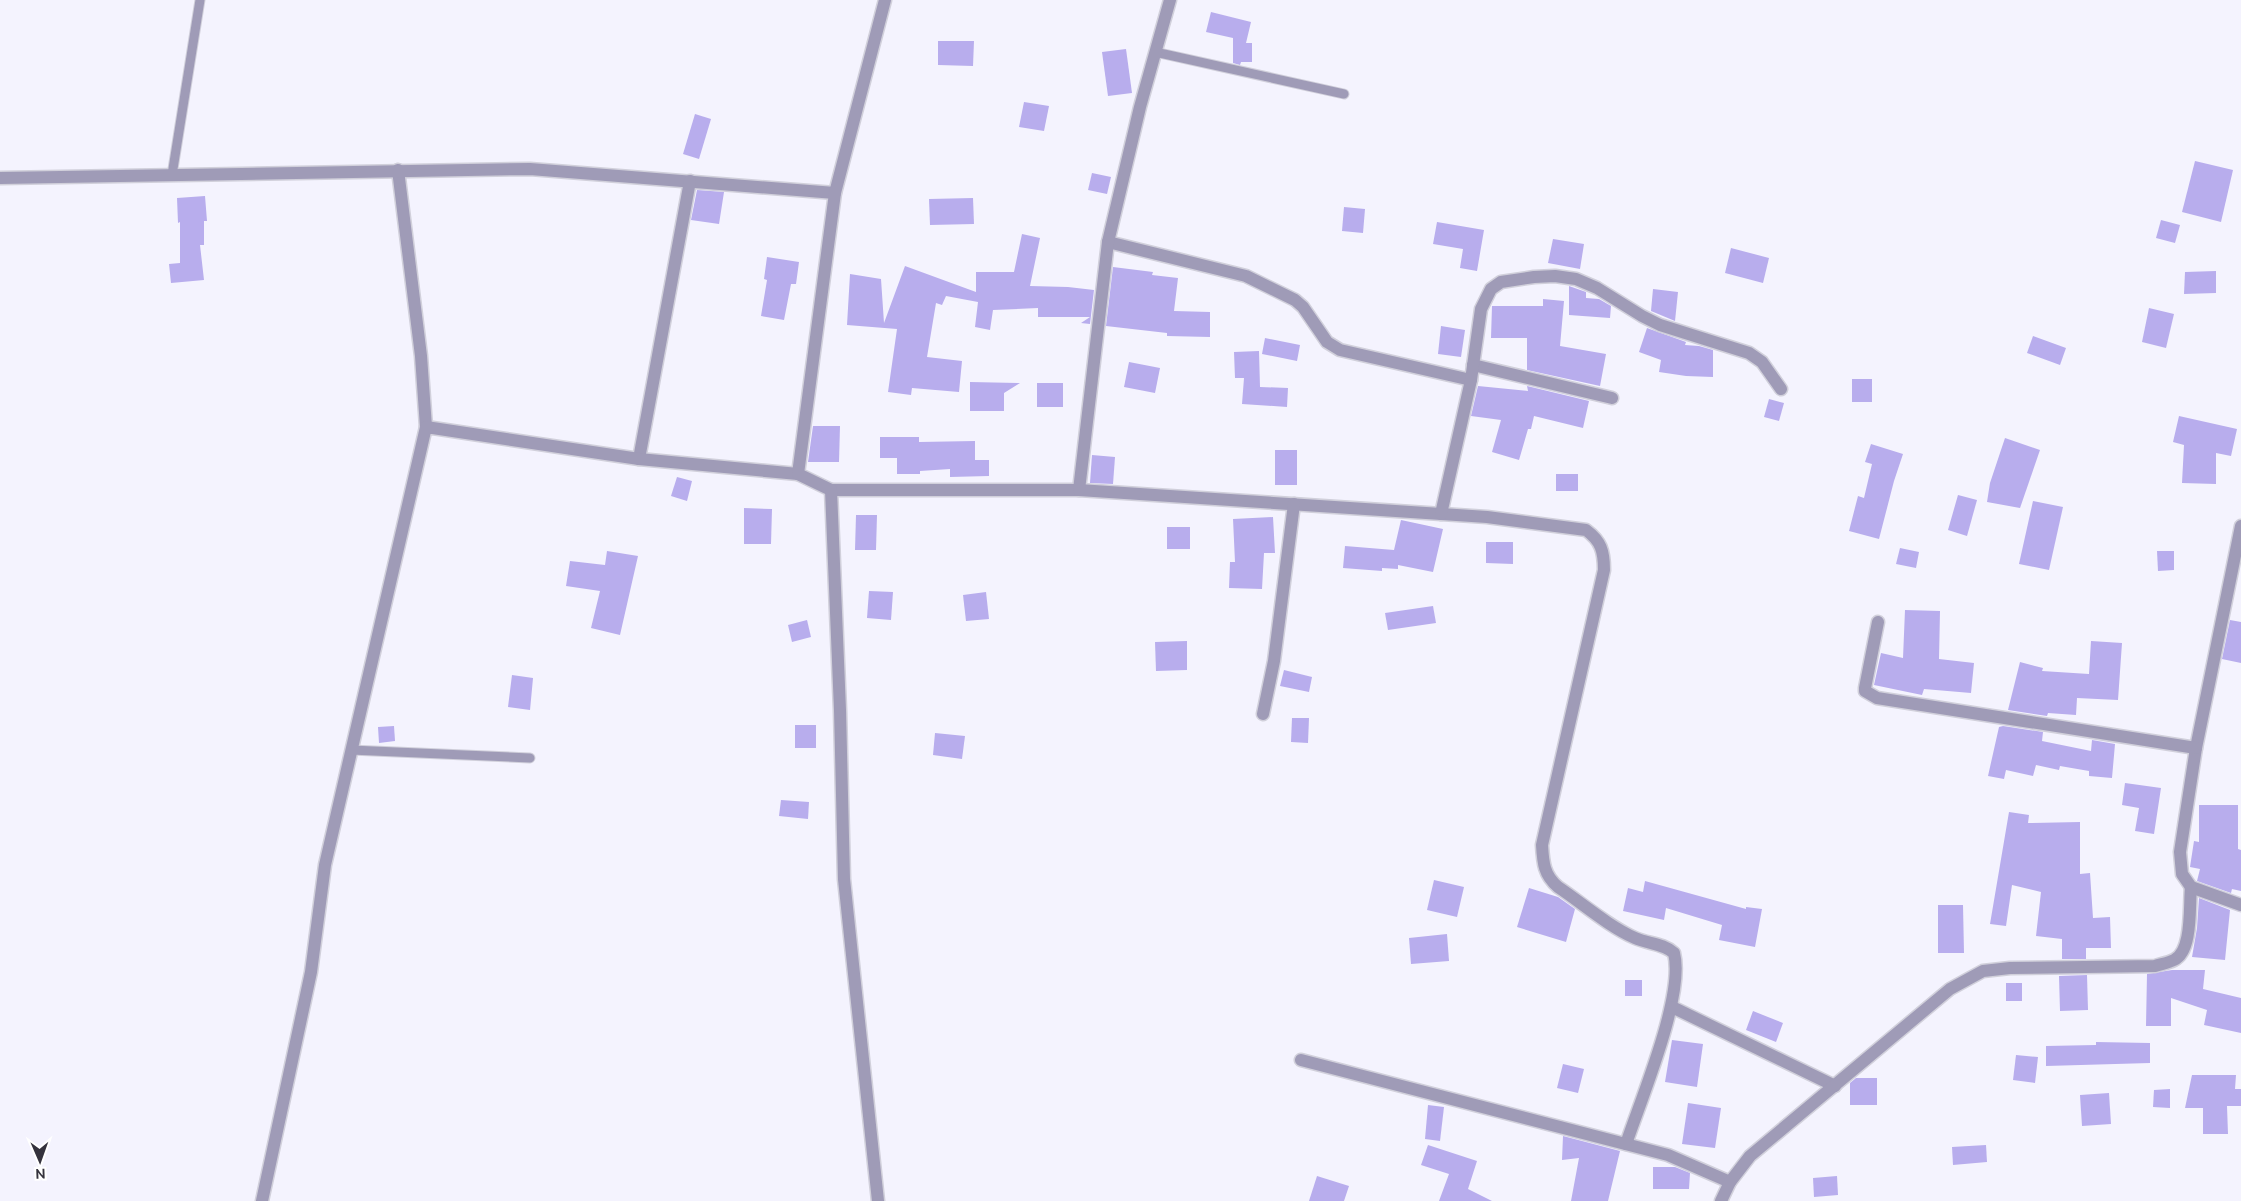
<svg xmlns="http://www.w3.org/2000/svg" width="2241" height="1201" font-family="Ubuntu,sans-serif">
<style>
.building{fill:#b8aded}
.lines{fill:none;stroke-linecap:round;stroke-linejoin:round}
.service-casing{stroke:#d1d0db;stroke-width:11}
.minor-casing{stroke:#d1d0db;stroke-width:15}
.service{stroke:#9f9bb7;stroke-width:9}
.minor{stroke:#9f9bb7;stroke-width:12}
</style>
<rect width="100%" height="100%" fill="#f4f3fe"/>
<g class="building">
<polygon points="1211,12 1251,22 1246,43 1252,43 1252,62 1241,62 1240,65 1233,63 1233,38 1206,32"/>
<polygon points="938,41 974,41 973,66 938,65"/>
<polygon points="1126,49 1132,93 1108,96 1102,52"/>
<polygon points="1024,102 1049,106 1044,131 1019,127"/>
<polygon points="695,114 711,119 699,159 683,154"/>
<polygon points="2195,161 2233,170 2221,222 2182,212"/>
<polygon points="1092,173 1111,177 1107,194 1088,190"/>
<polygon points="697,190 724,192 719,224 691,220"/>
<polygon points="205,196 207,221 204,221 204,245 200,245 204,280 171,283 169,264 180,263 180,222 178,223 177,198"/>
<polygon points="973,198 974,224 930,225 929,199"/>
<polygon points="1344,207 1365,209 1363,233 1342,231"/>
<polygon points="2161,220 2180,225 2175,243 2156,238"/>
<polygon points="1437,222 1484,230 1477,271 1460,268 1463,249 1433,244"/>
<polygon points="1022,234 1040,238 1030,286 1068,287 1094,290 1090,324 1081,323 1090,317 1038,317 1038,308 993,310 990,330 975,327 978,302 946,296 942,305 936,303 927,357 962,361 959,392 912,388 911,395 888,392 897,329 847,325 850,274 881,279 884,323 905,266 976,292 976,272 1014,272"/>
<polygon points="1553,239 1584,244 1580,269 1548,263"/>
<polygon points="1731,248 1769,258 1763,283 1725,273"/>
<polygon points="767,257 799,262 796,284 791,284 784,320 761,316 767,280 764,279"/>
<polygon points="1113,267 1153,272 1152,275 1178,278 1174,311 1210,312 1210,337 1167,336 1167,333 1106,326"/>
<polygon points="2216,271 2216,293 2184,294 2185,272"/>
<polygon points="1569,286 1586,292 1586,298 1599,299 1611,306 1610,318 1569,315"/>
<polygon points="1653,289 1678,292 1675,321 1651,311"/>
<polygon points="1543,299 1564,301 1560,346 1606,354 1600,386 1527,370 1527,338 1491,338 1492,306 1543,306"/>
<polygon points="2149,308 2174,314 2166,348 2142,342"/>
<polygon points="1441,326 1465,330 1461,357 1438,354"/>
<polygon points="1647,328 1686,342 1685,345 1699,346 1713,350 1713,377 1686,376 1659,372 1661,360 1639,352"/>
<polygon points="2033,336 2066,348 2060,365 2027,353"/>
<polygon points="1265,338 1300,345 1297,361 1262,354"/>
<polygon points="1259,351 1260,387 1288,388 1287,407 1242,404 1244,378 1235,378 1234,352"/>
<polygon points="1129,362 1160,368 1155,393 1124,387"/>
<rect x="1852" y="379" width="20" height="23"/>
<polygon points="970,382 1020,383 1004,393 1004,411 970,411"/>
<rect x="1037" y="383" width="26" height="24"/>
<polygon points="1478,386 1528,391 1527,386 1589,401 1583,428 1534,416 1531,429 1528,429 1519,460 1492,452 1501,420 1471,416"/>
<polygon points="1769,399 1784,403 1779,421 1764,417"/>
<polygon points="2179,416 2237,429 2231,456 2216,453 2216,484 2182,483 2184,445 2173,442"/>
<polygon points="813,426 840,426 839,462 808,462"/>
<polygon points="880,437 919,437 919,442 975,441 975,460 989,460 989,476 950,477 950,469 920,471 920,474 897,474 897,458 880,458"/>
<polygon points="2005,438 2040,450 2020,508 1987,502 1990,483"/>
<polygon points="1871,444 1903,454 1894,481 1879,539 1849,531 1858,496 1864,498 1872,464 1865,462"/>
<rect x="1275" y="450" width="22" height="35"/>
<polygon points="1092,455 1115,457 1113,484 1090,483"/>
<rect x="1556" y="474" width="22" height="17"/>
<polygon points="677,477 692,481 687,501 671,496"/>
<polygon points="1958,495 1977,500 1967,536 1948,530"/>
<polygon points="2033,501 2063,507 2049,570 2019,564"/>
<polygon points="744,508 772,509 771,544 744,544"/>
<polygon points="856,515 877,515 876,550 855,550"/>
<polygon points="1273,517 1275,553 1264,553 1262,589 1229,588 1230,562 1235,562 1233,519"/>
<polygon points="1401,520 1443,529 1433,572 1398,565 1398,569 1382,568 1382,571 1343,568 1345,546 1394,550"/>
<rect x="1167" y="527" width="23" height="22"/>
<polygon points="1486,542 1513,542 1513,564 1486,563"/>
<polygon points="1900,548 1919,552 1916,568 1896,564"/>
<polygon points="607,551 638,556 620,635 591,628 600,591 566,586 570,561 605,565"/>
<polygon points="2157,551 2174,551 2174,570 2158,571"/>
<polygon points="869,591 893,592 891,620 867,618"/>
<polygon points="986,592 989,619 966,621 963,595"/>
<polygon points="1433,606 1436,623 1388,630 1385,613"/>
<polygon points="1905,610 1940,611 1939,659 1974,663 1971,693 1924,689 1922,695 1874,685 1881,653 1903,658"/>
<polygon points="807,620 811,637 792,642 788,625"/>
<polygon points="2230,620 2241,622 2241,663 2222,659"/>
<polygon points="1187,641 1187,670 1156,671 1155,642"/>
<polygon points="2091,641 2122,643 2118,700 2077,698 2076,715 2048,713 2047,716 2008,710 2020,662 2043,668 2042,671 2089,674"/>
<polygon points="1284,670 1312,677 1309,692 1280,686"/>
<polygon points="512,675 533,678 530,710 508,707"/>
<polygon points="1292,718 1309,718 1308,743 1291,742"/>
<rect x="795" y="725" width="21" height="23"/>
<polygon points="394,726 395,741 379,743 378,727"/>
<polygon points="2003,726 2043,732 2042,741 2091,751 2092,740 2115,744 2112,778 2089,776 2089,771 2060,766 2059,770 2036,765 2033,776 2006,770 2004,779 1988,776 1999,727"/>
<polygon points="935,733 965,736 962,759 933,755"/>
<polygon points="2125,783 2161,788 2154,834 2135,831 2139,808 2122,805"/>
<polygon points="781,800 809,802 808,819 779,816"/>
<polygon points="2199,805 2238,805 2238,849 2241,850 2241,891 2232,889 2231,893 2197,881 2200,869 2190,867 2194,841 2199,842"/>
<polygon points="2009,812 2029,815 2028,823 2080,822 2080,874 2090,873 2093,918 2110,917 2111,948 2086,948 2086,959 2062,959 2062,939 2036,936 2041,892 2012,885 2006,926 1990,924"/>
<polygon points="1434,880 1464,887 1457,917 1427,910"/>
<polygon points="1645,881 1746,909 1746,907 1762,909 1755,947 1719,940 1722,925 1666,908 1664,920 1623,911 1628,888 1643,892"/>
<polygon points="1529,888 1558,897 1575,909 1566,942 1517,927"/>
<polygon points="2199,898 2230,910 2225,960 2192,957 2197,928"/>
<polygon points="1938,905 1963,905 1964,953 1938,953"/>
<polygon points="1447,934 1449,961 1411,964 1409,938"/>
<polygon points="2172,970 2205,970 2203,989 2241,998 2241,1033 2204,1025 2207,1010 2171,998 2171,1026 2146,1026 2147,974"/>
<polygon points="2087,975 2088,1010 2060,1011 2059,976"/>
<rect x="1625" y="980" width="17" height="16"/>
<rect x="2006" y="983" width="16" height="18"/>
<polygon points="1753,1011 1783,1023 1776,1042 1746,1030"/>
<polygon points="1672,1040 1703,1044 1697,1087 1665,1082"/>
<polygon points="2096,1042 2150,1043 2150,1063 2046,1066 2046,1046 2096,1045"/>
<polygon points="2016,1055 2038,1057 2035,1083 2013,1080"/>
<polygon points="1563,1064 1584,1069 1578,1093 1557,1088"/>
<polygon points="2192,1075 2236,1075 2235,1089 2241,1089 2241,1106 2227,1106 2228,1134 2203,1134 2203,1108 2185,1108"/>
<polygon points="1856,1078 1877,1078 1877,1105 1850,1105 1850,1083"/>
<polygon points="2170,1089 2170,1108 2153,1107 2154,1090"/>
<polygon points="2109,1093 2111,1124 2082,1126 2080,1095"/>
<polygon points="1688,1103 1721,1108 1715,1148 1682,1144"/>
<polygon points="1428,1105 1444,1107 1440,1141 1425,1139"/>
<polygon points="1563,1136 1620,1151 1608,1201 1571,1201 1579,1158 1562,1160"/>
<polygon points="1428,1145 1477,1161 1468,1189 1492,1201 1439,1201 1449,1174 1421,1165"/>
<polygon points="1986,1145 1987,1162 1953,1165 1952,1147"/>
<polygon points="1653,1167 1675,1167 1690,1173 1689,1189 1653,1189"/>
<polygon points="1317,1176 1349,1186 1344,1201 1309,1201"/>
<polygon points="1837,1176 1838,1195 1814,1197 1813,1178"/>
</g>
<g class="lines">
<defs>
<g id="service">
<polyline points="1155,52 1344,94"/>
<polyline points="172,175 200,0"/>
<polyline points="351,750 530,758"/>
</g>
<g id="minor">
<polyline points="398,170 421,356 426,427"/>
<polyline points="0,178 530,169 835,193"/>
<polyline points="1108,242 1246,276 1295,300 1303,307 1327,342 1340,350 1471,380"/>
<polyline points="1473,365 1612,398"/>
<polyline points="639,459 690,181"/>
<path d="M 831,490 L 1079,490 L 1487,517 L 1586,530 C 1601,541 1604,551 1604,570 L 1542,845 C 1543,863 1544,875 1558,887 C 1582,903 1608,926 1635,938 C 1648,944 1663,943 1674,953 C 1685,995 1641,1099 1626,1144"/>
<polyline points="1079,490 1108,242 1140,107 1170,0"/>
<polyline points="1441,514 1471,380 1481,309 1491,289 1501,282 1534,277 1555,276 1576,279 1597,288 1642,316 1660,325 1749,353 1762,362 1781,389"/>
<polyline points="2241,526 2196,748 2180,852 2182,874 2191,887 2241,905"/>
<polyline points="1878,622 1865,688 1865,691 1877,698 2196,748"/>
<polyline points="1263,714 1274,661 1294,504"/>
<polyline points="1672,1007 1835,1086"/>
<polyline points="1301,1060 1668,1155 1730,1182"/>
<polyline points="262,1201 311,972 325,865 426,427 639,459 798,474"/>
<polyline points="878,1201 844,879 840,710 831,490 798,474 835,193 885,0"/>
<path d="M 1721,1201 L 1730,1182 L 1750,1156 L 1950,989 L 1983,971 L 2010,968 L 2155,966 C 2161,964 2168,963 2174,960 C 2193,951 2189,906 2191,887"/>
</g>
</defs>
<use href="#service" class="service-casing"/>
<use href="#minor" class="minor-casing"/>
<use href="#service" class="service"/>
<use href="#minor" class="minor"/>
</g>
<g transform="translate(40 1161) rotate(178)" stroke="#ffffff" stroke-width="4" paint-order="stroke">
<path d="M0-4L9 19L0 12L-9 19Z" fill="#34323d"/>
<text y="-8" font-size="14" font-weight="bold" text-anchor="middle" fill="#34323d">N</text>
</g>
</svg>
